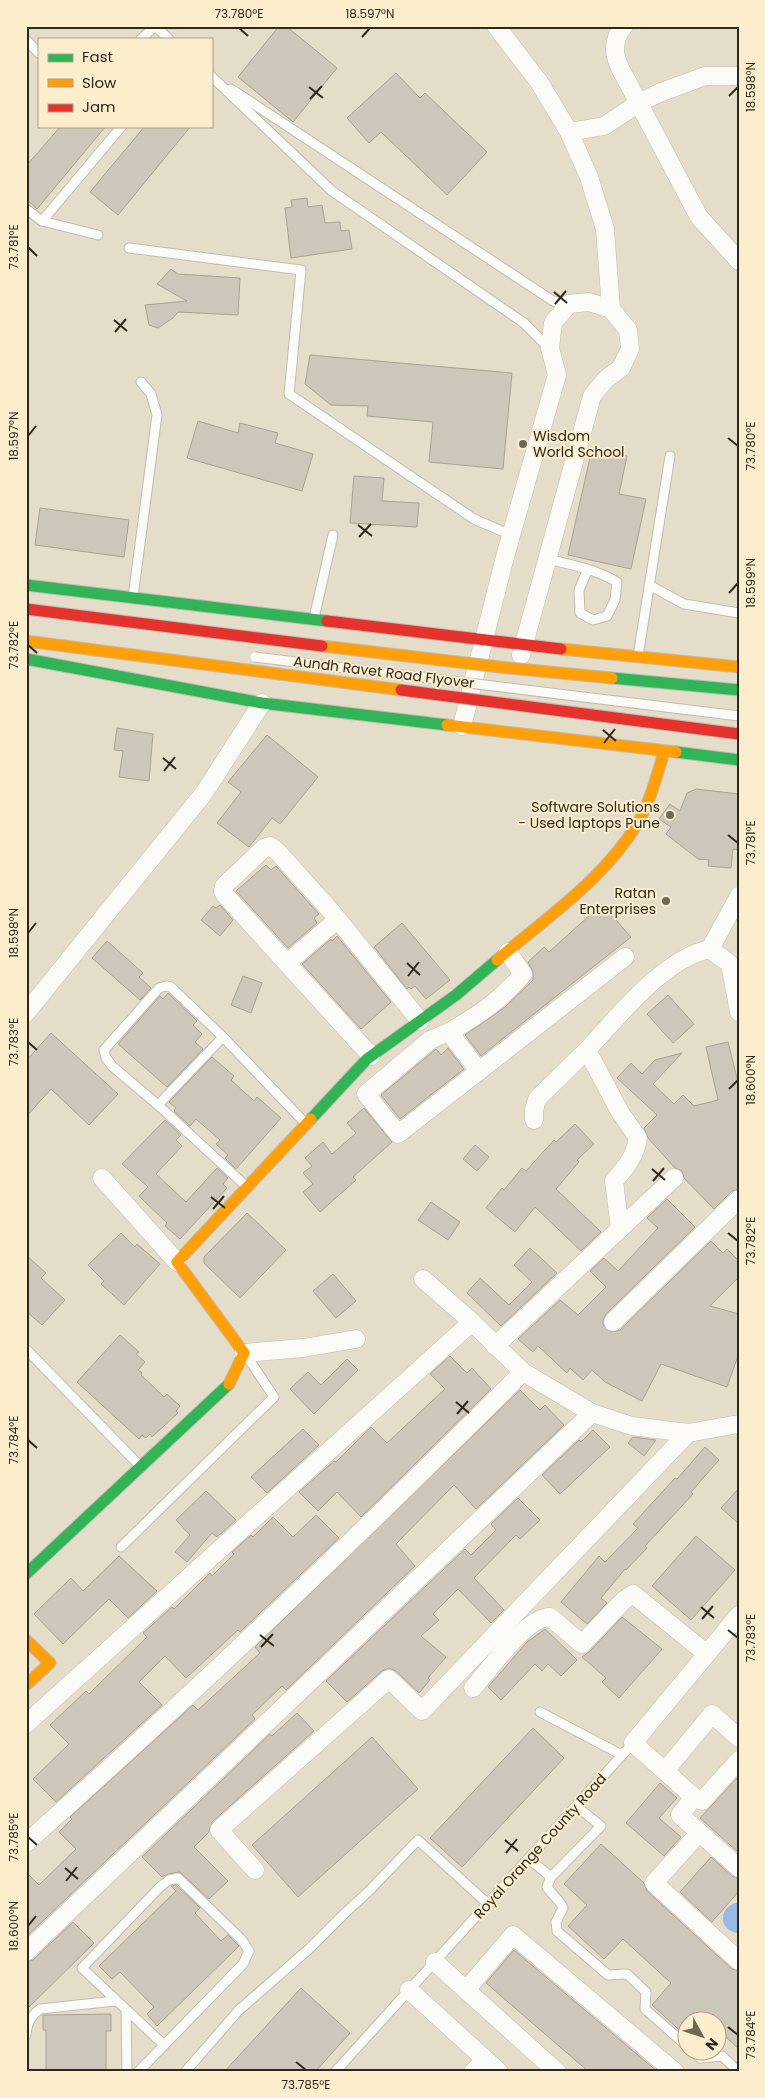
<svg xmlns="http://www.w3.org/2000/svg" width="765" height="2098" font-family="Poppins,sans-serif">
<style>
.water{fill:#98bbe5}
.building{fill:#cdc7b9;stroke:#a8a294}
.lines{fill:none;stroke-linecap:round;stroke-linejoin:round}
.lane-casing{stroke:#c2bcae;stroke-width:11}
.street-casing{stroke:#c2bcae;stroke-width:19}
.fast-casing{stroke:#c2bcae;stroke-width:13}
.slow-casing{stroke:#c2bcae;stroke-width:13}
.jam-casing{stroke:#c2bcae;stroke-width:13}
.lane{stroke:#fbfaf7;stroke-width:9}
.street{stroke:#fbfaf7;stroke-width:18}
.fast{stroke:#30b455;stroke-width:11}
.slow{stroke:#ff9f0a;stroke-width:11}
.jam{stroke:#e5322d;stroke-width:11}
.lane-bridge-casing{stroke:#c2bcae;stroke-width:11;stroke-linecap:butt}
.fast-bridge-casing{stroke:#c0bcb2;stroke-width:13;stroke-linecap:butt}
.slow-bridge-casing{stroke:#c0bcb2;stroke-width:13;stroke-linecap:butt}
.jam-bridge-casing{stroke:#c0bcb2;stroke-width:13;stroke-linecap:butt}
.lane-bridge{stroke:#fbfaf7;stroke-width:9}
.fast-bridge{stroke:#30b455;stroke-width:11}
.slow-bridge{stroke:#ff9f0a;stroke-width:11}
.jam-bridge{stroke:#e5322d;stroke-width:11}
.ticks{fill:none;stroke:#2e291c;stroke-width:2}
.poi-dot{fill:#6e6859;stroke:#fceecd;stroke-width:2}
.labels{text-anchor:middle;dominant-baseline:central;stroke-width:4;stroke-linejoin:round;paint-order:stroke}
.poi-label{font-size:14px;fill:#2e291c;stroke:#fceecd;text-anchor:end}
.street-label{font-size:14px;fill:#2e291c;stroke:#fceecd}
.neatline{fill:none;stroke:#2e291c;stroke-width:2}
.ticks-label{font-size:12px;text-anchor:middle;fill:#2e291c}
</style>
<rect width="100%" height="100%" fill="#e4ddca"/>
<path class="water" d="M 735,1903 L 739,1903 L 739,1933 L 737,1933 C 719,1930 718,1909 735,1903 Z"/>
<g class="building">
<polygon points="279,26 286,26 337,68 293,122 238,77"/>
<polygon points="396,73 420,98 425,93 487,152 447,195 381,132 369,143 347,118"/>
<polygon points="61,126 106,126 37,209 26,199 26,166"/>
<polygon points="145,126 191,126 118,215 90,192"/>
<polygon points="307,198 308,207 322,205 325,223 340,222 341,231 349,230 352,249 291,258 285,208 292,207 291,200"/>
<polygon points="171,269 178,274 240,278 238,315 178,312 173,318 158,328 149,325 145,305 187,301 157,284"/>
<polygon points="310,355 512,373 503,469 429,462 433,422 367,416 368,406 331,405 305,384"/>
<polygon points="198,421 238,433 240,423 278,433 275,443 313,454 302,491 187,458"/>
<polygon points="592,449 627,456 619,494 646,499 631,569 568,555"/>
<polygon points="354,476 384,478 382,501 419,503 417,527 350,523"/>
<polygon points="40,508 129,520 124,557 35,545"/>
<polygon points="117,728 153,734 149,781 119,777 123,751 114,750"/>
<polygon points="267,735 318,777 280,824 272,818 249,847 217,823 241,792 228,782"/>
<polygon points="696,789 739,794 739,850 733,849 731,868 708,866 709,860 698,859 666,834 671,827 659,819 670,804 680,811 687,793"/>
<polygon points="266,865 271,870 276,866 319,914 314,918 317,923 288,948 236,891"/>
<polygon points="602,904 631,937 481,1056 465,1035 504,1008 533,980 533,972 528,962 544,947 549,952"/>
<polygon points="220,905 233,920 220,936 201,920 213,906 216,908"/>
<polygon points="402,923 450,980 426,999 415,986 411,989 409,987 407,989 374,947"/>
<polygon points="337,936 391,1002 361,1029 302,964 331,939 332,941"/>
<polygon points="107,941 143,973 139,977 151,988 140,1000 92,958"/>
<polygon points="243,976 262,983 251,1013 231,1005"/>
<polygon points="168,993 197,1021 193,1025 202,1034 195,1042 203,1049 167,1087 118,1044 160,996 163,999"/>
<polygon points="668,995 694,1024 673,1043 647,1014"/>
<polygon points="51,1033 118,1094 89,1125 51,1089 26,1117 26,1061"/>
<polygon points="728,1042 739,1086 739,1189 732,1191 714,1209 684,1178 682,1171 675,1168 648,1138 644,1128 657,1115 617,1078 631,1063 642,1074 655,1060 682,1053 653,1084 674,1104 683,1095 694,1106 718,1100 706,1047"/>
<polygon points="448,1048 464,1069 400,1119 381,1095 436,1049 441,1055"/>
<polygon points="212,1057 234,1076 231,1080 254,1101 257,1097 281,1118 236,1169 225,1158 228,1155 216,1144 220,1140 196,1119 190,1126 174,1111 176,1108 169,1102"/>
<polygon points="364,1108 392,1142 353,1177 356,1180 320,1212 303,1192 313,1184 303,1173 312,1166 305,1158 323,1142 332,1154 356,1133 347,1123"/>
<polygon points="165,1120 181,1135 176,1140 182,1146 156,1174 186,1202 217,1168 228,1178 223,1184 227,1188 180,1239 165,1226 167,1223 139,1196 148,1187 122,1164"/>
<polygon points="575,1124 594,1144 577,1160 579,1162 556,1189 601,1232 581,1251 535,1207 515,1232 486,1208 502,1188 504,1190 522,1168 526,1171 554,1140 556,1142"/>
<polygon points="475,1145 489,1157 477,1171 463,1159"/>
<polygon points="667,1199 695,1227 606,1314 603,1320 603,1325 611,1332 620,1330 711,1241 723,1253 727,1249 739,1261 739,1277 710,1306 739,1314 739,1353 727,1387 661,1364 642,1401 605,1382 592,1370 583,1380 570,1368 567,1373 538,1346 533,1352 518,1339 560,1300 578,1315 606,1287 590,1271 604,1258 618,1271 658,1228 647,1218"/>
<polygon points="431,1202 460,1222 448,1240 418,1220"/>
<polygon points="247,1213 286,1250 240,1298 204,1263 204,1257"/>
<polygon points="121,1233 135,1247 137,1244 160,1264 124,1305 101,1284 104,1281 88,1265"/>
<polygon points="530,1248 557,1273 501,1326 467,1293 480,1278 509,1305 532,1282 514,1265"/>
<polygon points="26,1255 46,1273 41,1278 65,1300 42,1325 26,1311"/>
<polygon points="333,1274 356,1301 336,1318 313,1291"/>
<polygon points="120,1335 139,1352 136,1354 145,1362 138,1370 142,1373 141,1375 164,1397 167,1394 180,1406 176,1411 178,1413 152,1437 150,1434 146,1438 142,1435 139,1439 77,1382"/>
<polygon points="450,1356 467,1373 472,1368 491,1389 361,1517 337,1492 318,1511 299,1492 334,1461 336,1462 371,1427 387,1443 445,1389 430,1374"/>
<polygon points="347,1359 358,1370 314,1414 290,1389 308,1372 321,1385"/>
<polygon points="520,1390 540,1410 545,1405 564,1425 476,1509 454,1485 396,1544 415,1566 286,1690 282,1686 252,1715 255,1719 26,1937 26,1872 39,1885 76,1849 59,1832 72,1819 70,1817 193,1705 198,1710 260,1653 255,1647"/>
<polygon points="303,1429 319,1445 267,1493 251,1477"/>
<polygon points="593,1430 610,1447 560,1494 542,1475 579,1440 581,1442"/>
<polygon points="633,1437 656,1440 644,1456 628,1443"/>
<polygon points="705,1447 719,1460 691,1492 693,1494 645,1546 647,1548 626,1570 625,1569 601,1598 607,1603 587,1624 561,1602 599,1556 605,1562 638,1528 633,1524 675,1478 677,1479"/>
<polygon points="739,1488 739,1524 721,1508"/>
<polygon points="206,1491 236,1520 217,1537 212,1533 187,1562 175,1552 190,1535 176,1520"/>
<polygon points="518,1498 540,1520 520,1539 516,1535 474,1578 504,1610 491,1623 458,1589 433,1614 439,1620 421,1636 446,1657 428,1678 430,1680 419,1693 396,1671 389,1668 382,1671 347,1702 326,1681 465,1549 471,1555 496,1530 491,1524"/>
<polygon points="316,1515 339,1538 240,1632 238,1630 186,1678 165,1656 139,1682 162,1705 56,1802 33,1779 69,1744 50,1725 86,1691 89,1694 147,1637 143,1633 172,1607 174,1609 210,1573 212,1576 234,1554 232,1552 251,1535 253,1537 273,1517 293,1537"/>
<polygon points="696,1536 735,1570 691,1620 652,1586"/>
<polygon points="119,1556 157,1591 128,1618 109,1599 63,1644 34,1614 71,1578 83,1591"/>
<polygon points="622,1617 662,1649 619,1698 602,1682 606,1678 582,1657 590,1651"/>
<polygon points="545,1629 577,1660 561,1676 548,1664 542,1671 535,1664 501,1700 488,1687 527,1642"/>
<polygon points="297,1713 314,1731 212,1822 209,1832 194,1847 228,1881 209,1899 180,1872 168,1874 162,1877 142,1857 270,1734 272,1736"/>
<polygon points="533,1728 564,1758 462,1867 430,1838"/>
<polygon points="372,1737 418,1789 298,1897 252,1845"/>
<polygon points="739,1776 739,1853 700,1818"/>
<polygon points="660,1783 677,1798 659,1818 681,1837 664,1856 626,1823"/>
<polygon points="601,1844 644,1883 647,1891 732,1969 739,1971 739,2049 718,2030 718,2020 688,2020 688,2038 652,2005 671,1983 623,1939 604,1959 568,1926 587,1905 564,1884"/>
<polygon points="711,1857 732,1876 739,1878 739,1891 712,1922 680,1892"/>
<polygon points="176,1885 200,1908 195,1913 221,1941 228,1935 239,1946 157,2026 147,2014 154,2007 120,1972 112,1979 99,1966 176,1891 171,1886"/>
<polygon points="73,1922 94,1943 26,2010 26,1962 33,1960"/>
<polygon points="514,1950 658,2072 589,2072 486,1983"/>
<polygon points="301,1988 350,2033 315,2072 224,2072"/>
<polygon points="111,2014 111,2031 106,2031 106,2072 46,2072 46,2030 43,2030 43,2015"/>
</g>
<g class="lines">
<defs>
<g id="lane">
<polyline points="155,26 169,39"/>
<polyline points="141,39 155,26"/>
<polyline points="26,40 39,53"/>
<polyline points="211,76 332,191 524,323 549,348"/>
<polyline points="231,89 553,301 569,304"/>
<polyline points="26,209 42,221 122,126"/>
<polyline points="42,221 98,235"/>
<polyline points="129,248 301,270 289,394 474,519 511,535"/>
<path d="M 548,559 C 572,565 595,569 617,582 L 615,600 L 607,616 L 593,620 L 580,613 L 579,590 L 588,569"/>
<polyline points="649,585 684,604 739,613"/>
<polyline points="133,597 157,415 151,394 141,382"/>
<polyline points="314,618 333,535"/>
<polyline points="638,656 670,456"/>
<polyline points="158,1105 223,1037"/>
<polyline points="247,1187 158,1105 112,1066 106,1058 104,1050 159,988 166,986 171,987 223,1037 306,1124"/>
<polyline points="26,1349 140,1466"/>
<polyline points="121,1547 274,1397 246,1355"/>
<polyline points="540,1712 622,1755"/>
<path d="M 576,1806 L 601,1826 L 551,1877 L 547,1887 C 552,1895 560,1900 563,1908 L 556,1922 L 557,1931 L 608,1975 L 627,1974 L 646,1992 L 645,2009 L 688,2047"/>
<polyline points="529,1859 551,1877"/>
<polyline points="126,2010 127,2072"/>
<path d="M 26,2035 C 27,2023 30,2017 40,2009 L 115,2001"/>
<polyline points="692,2050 700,2058 722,2056 739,2072"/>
<polyline points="138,2072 243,1964 249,1951 242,1940 178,1878 169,1880 160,1887 82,1968 164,2045"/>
<polyline points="185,2072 239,2010 310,1948 345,1913 368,1892 418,1840 488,1904"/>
<polyline points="335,2072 633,1743"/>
</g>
<g id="street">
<polyline points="496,26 539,82 569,132 589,177 605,229 611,309"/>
<path d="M 624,26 C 608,44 616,63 627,81 L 699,217 L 739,261"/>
<polyline points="569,132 604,126 639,103 659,93 705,76 739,76"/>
<polyline points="462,726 506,553 557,375 550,348 553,323 569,304 589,302 611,309 628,330 630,349 621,368 606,379 592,396 521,655"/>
<polyline points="739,896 710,949 730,964 739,1012"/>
<path d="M 508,952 L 523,974 C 501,1000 479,1015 449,1032 L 479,1071 L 625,957"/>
<polyline points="287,963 337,920"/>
<polyline points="26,1013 204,793 262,703"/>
<polyline points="449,1032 430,1040 366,1094 398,1134 479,1071"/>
<polyline points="371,1056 225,895 223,891 224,886 264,848 270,846 278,852 330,910 420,1021"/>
<polyline points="534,1120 534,1110 537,1099 587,1050"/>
<polyline points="102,1178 177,1262"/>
<path d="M 620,1229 L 614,1181 C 626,1167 635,1157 638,1138 L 620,1112 L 587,1050 C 618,1017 664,958 710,949"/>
<polyline points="423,1279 472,1322 523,1372 592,1413 632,1426 688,1433 739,1424"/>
<polyline points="613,1322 739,1199"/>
<polyline points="495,1346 674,1178"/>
<polyline points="244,1353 303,1348 356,1339"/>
<polyline points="739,1615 633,1743 694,1797 680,1815 739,1868"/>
<path d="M 473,1688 C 488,1671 527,1616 550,1617 L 582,1644 L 624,1600 L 633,1594 L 707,1654"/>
<polyline points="26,1724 472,1322"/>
<polyline points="665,1771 712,1714 739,1738"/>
<polyline points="694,1797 702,1801 739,1760"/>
<polyline points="699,1833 654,1883 739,1961"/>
<path d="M 26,1843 C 197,1691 362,1533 523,1372"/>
<polyline points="255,1870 219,1830 389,1679 422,1711 688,1433"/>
<polyline points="26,1952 592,1413"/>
<polyline points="435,1962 557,2072"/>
<polyline points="409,1990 485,2059 473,2072"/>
<polyline points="466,1990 513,1935 675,2072"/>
<polyline points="485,2059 499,2072"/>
</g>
<g id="fast">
<polyline points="26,585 327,621"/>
<polyline points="26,659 262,703 447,725"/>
<polyline points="676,752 739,760"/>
<polyline points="311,1119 367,1059 456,995 497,960"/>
<polyline points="26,1574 229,1384"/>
</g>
<g id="slow">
<polyline points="561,649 739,667"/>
<polyline points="447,725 676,752"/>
<path d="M 497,960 C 546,918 606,878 639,821 C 651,799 657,775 664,752"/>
<polyline points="229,1384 244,1353 177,1262 311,1119"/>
<polyline points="26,1640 50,1663 26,1685"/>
</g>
<polyline id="jam" points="327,621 561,649"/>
</defs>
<use href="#lane" class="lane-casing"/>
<use href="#street" class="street-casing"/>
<use href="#fast" class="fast-casing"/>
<use href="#slow" class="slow-casing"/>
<use href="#jam" class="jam-casing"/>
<use href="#lane" class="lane"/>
<use href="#street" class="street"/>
<use href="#fast" class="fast"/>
<use href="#slow" class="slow"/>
<use href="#jam" class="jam"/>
<defs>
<polyline id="lane-bridge" points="255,657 739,716"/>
<polyline id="fast-bridge" points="612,678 739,690"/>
<g id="slow-bridge">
<polyline points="26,641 401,690"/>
<polyline points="322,646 508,668 612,678"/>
</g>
<g id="jam-bridge">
<polyline points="26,609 322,646"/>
<polyline points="401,690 739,734"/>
</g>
</defs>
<use href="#lane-bridge" class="lane-bridge-casing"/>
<use href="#fast-bridge" class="fast-bridge-casing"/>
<use href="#slow-bridge" class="slow-bridge-casing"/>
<use href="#jam-bridge" class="jam-bridge-casing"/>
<use href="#lane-bridge" class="lane-bridge"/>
<use href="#fast-bridge" class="fast-bridge"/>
<use href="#slow-bridge" class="slow-bridge"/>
<use href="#jam-bridge" class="jam-bridge"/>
</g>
<path class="ticks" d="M 239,28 L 248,36M 362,37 L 370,28M 309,87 L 323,98M 729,96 L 738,87M 310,99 L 322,86M 28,247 L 37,256M 554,292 L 567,303M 555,304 L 566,291M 114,320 L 127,331M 115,332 L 126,319M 28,436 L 36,426M 728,438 L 738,446M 358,525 L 372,536M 359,537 L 371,524M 729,593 L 738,583M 28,645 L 37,653M 603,730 L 616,741M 604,743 L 615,729M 163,758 L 176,769M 164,771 L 175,757M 728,835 L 738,843M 28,933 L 36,923M 407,963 L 420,975M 408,976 L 419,962M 28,1042 L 37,1050M 729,1089 L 738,1080M 652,1169 L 665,1180M 653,1181 L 664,1168M 211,1197 L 225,1208M 213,1209 L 224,1196M 728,1233 L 738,1241M 456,1402 L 469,1413M 457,1414 L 468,1401M 28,1440 L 37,1448M 701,1607 L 714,1618M 702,1619 L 713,1606M 728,1630 L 738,1638M 260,1635 L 274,1646M 261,1647 L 273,1634M 28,1837 L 37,1845M 505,1840 L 518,1851M 506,1853 L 517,1839M 65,1868 L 78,1879M 66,1881 L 77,1867M 28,1926 L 36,1916M 728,2027 L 738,2035M 296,2062 L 306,2070"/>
<g class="poi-dot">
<circle cx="523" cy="444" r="5"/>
<circle cx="670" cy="815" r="5"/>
<circle cx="666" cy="901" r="5"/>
</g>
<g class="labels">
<g class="poi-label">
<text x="533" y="436" text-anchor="start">Wisdom<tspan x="533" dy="16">World School</tspan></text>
<text x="660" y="807">Software Solutions<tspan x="660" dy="16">- Used laptops Pune</tspan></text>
<text x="656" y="893">Ratan<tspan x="656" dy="16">Enterprises</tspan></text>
</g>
<g class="street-label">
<text transform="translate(384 672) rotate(7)">Aundh Ravet Road Flyover</text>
<text transform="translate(540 1846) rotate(-48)">Royal Orange County Road</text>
</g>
</g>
<rect width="765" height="2098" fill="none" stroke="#fceecd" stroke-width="55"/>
<rect x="38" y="38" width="175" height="90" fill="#fceecd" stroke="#aa9f86"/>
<rect x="48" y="54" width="25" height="8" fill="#30b455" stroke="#aa9f86"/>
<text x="82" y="62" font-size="15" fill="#2e291c">Fast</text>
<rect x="48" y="79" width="25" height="8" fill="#ff9f0a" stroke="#aa9f86"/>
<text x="82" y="88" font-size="15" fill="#2e291c">Slow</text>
<rect x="48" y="104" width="25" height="8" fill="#e5322d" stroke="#aa9f86"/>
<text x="82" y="112" font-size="15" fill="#2e291c">Jam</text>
<g transform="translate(702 2036) rotate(130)"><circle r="24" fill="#fceecd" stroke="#aa9f86"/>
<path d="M0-4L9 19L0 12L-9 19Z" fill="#6e6859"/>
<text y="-8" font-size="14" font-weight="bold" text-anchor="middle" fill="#2e291c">N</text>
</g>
<rect x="28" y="28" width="710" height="2042" class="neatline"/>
<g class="ticks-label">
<text x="239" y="18">73.780°E</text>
<text x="370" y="18">18.597°N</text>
<text transform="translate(751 87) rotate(-90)" y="4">18.598°N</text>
<text transform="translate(14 247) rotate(-90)" y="4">73.781°E</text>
<text transform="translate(14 436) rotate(-90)" y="4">18.597°N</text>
<text transform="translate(751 446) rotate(-90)" y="4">73.780°E</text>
<text transform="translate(751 583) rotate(-90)" y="4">18.599°N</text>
<text transform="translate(14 645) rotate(-90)" y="4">73.782°E</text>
<text transform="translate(751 843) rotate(-90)" y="4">73.781°E</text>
<text transform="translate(14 933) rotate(-90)" y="4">18.598°N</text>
<text transform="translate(14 1042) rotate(-90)" y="4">73.783°E</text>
<text transform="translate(751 1080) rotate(-90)" y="4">18.600°N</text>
<text transform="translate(751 1241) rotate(-90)" y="4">73.782°E</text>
<text transform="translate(14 1440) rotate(-90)" y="4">73.784°E</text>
<text transform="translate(751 1638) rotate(-90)" y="4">73.783°E</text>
<text transform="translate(14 1837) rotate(-90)" y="4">73.785°E</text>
<text transform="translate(14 1926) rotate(-90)" y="4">18.600°N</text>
<text transform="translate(751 2035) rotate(-90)" y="4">73.784°E</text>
<text x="306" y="2089">73.785°E</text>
</g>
</svg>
